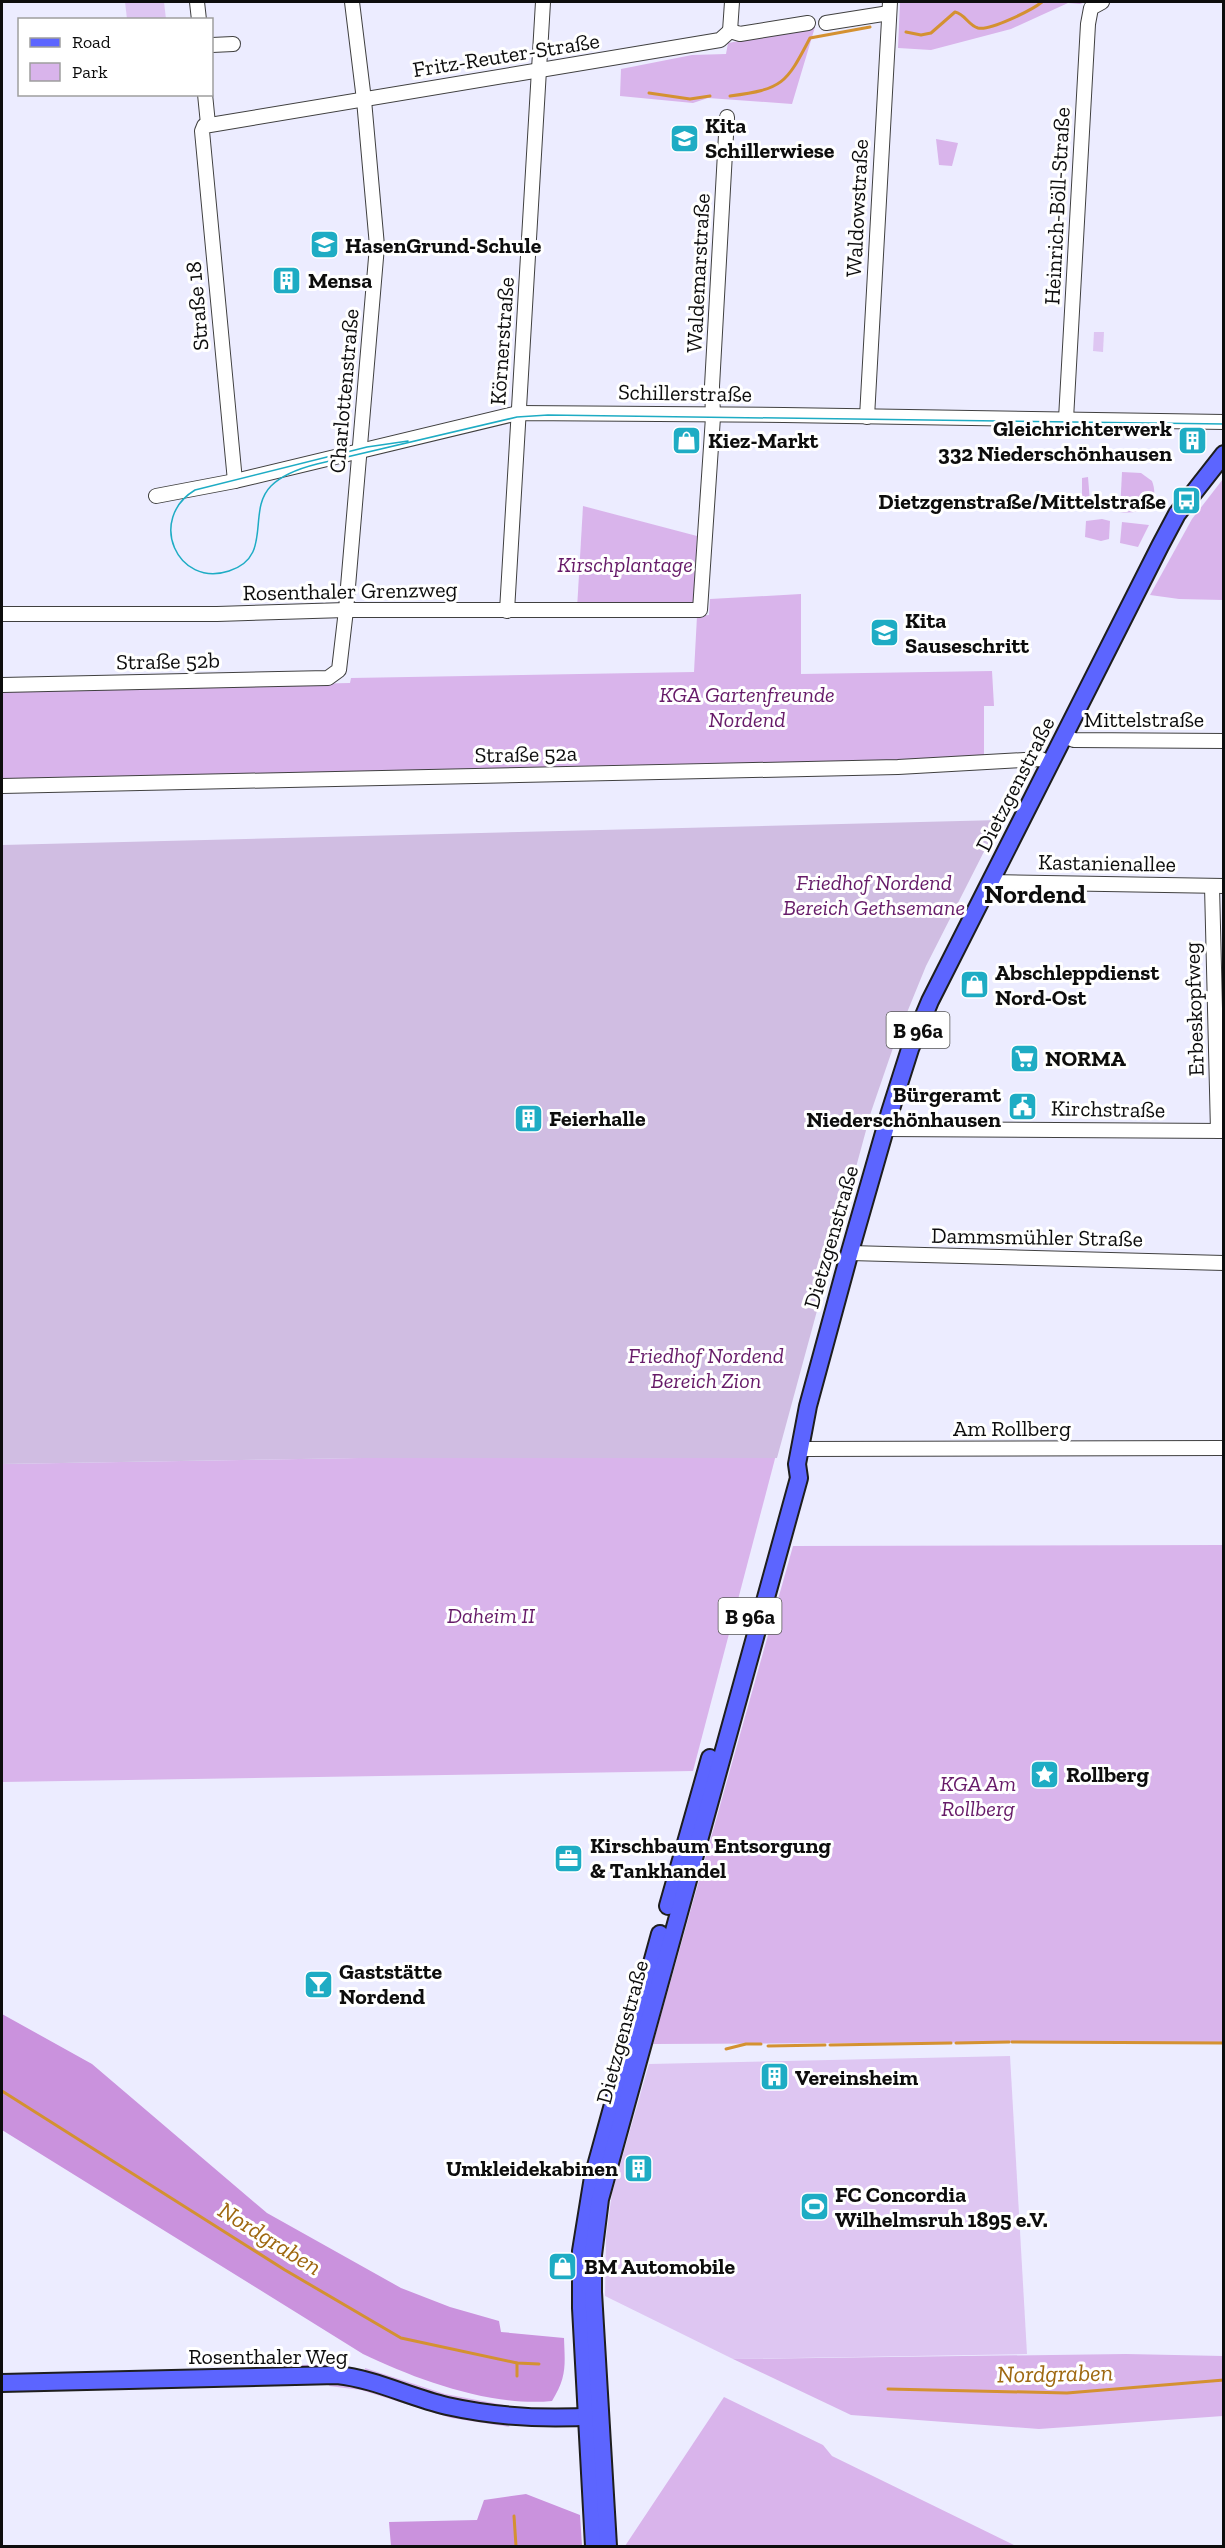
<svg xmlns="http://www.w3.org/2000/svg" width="1225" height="2548" font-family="'Zilla Slab',serif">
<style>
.green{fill:#d9b4eb}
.forest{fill:#ca92dd}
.cemetery{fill:#d0bde2}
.pitch{fill:#dec6f2}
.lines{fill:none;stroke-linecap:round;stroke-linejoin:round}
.stream{stroke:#d49131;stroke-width:3}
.minor-casing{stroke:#404040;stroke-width:16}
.major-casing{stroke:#1e1e1e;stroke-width:20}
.minor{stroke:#fff;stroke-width:14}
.major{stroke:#5c65ff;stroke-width:16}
.tram{stroke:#1eacc4;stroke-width:1.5}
.labels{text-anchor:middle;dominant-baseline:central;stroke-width:6;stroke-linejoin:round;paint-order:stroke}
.shield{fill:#fff;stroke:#565656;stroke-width:1.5}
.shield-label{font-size:21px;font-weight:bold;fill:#0d0d0d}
.street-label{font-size:22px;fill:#0d0d0d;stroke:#fff}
.poi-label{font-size:22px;font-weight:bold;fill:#0d0d0d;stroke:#fff;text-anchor:start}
.park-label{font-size:22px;font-style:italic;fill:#661a68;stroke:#fff}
.water-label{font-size:24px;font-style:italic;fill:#9e6810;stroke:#fff}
.quarter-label{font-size:26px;font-weight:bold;fill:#0d0d0d;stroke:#fff}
</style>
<rect width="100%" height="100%" fill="#ececff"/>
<g class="green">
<polygon points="900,2 1086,2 1080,4 1068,3 1011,29 931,50 898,48"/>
<polygon points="815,27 792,104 708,98 693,103 620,96 621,69 692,55 726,54 728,43"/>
<polygon points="936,139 958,143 952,166 939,165"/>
<path d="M 1122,472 L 1141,473 L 1152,481 C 1161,505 1142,515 1120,512 Z"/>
<polygon points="1088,477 1090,502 1082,501 1082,478"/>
<polygon points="1223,479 1223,600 1179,599 1150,595 1192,519"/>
<polygon points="583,506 697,536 693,606 577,609"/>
<polygon points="1102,519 1110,521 1109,539 1101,541 1085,537 1086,521"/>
<polygon points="1122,522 1149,525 1138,547 1120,543"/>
<polygon points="801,594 801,674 992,671 994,706 984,706 984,759 2,786 2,690 350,683 351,678 694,672 697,616 709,615 710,599"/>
<polygon points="777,1451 693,1771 2,1782 2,1464"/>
<polygon points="1223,1545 1223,2043 1091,2042 653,2044 793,1546"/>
<polygon points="1126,2354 1223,2356 1223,2416 1039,2429 851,2415 733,2359"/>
<polygon points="331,2364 349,2365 347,2368 268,2369 268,2366"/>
<path d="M 365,2368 L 445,2394 L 504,2405 C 454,2405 412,2383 365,2371 Z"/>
<path d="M 330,2384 C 377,2385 421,2408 466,2418 C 479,2421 501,2420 510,2427 L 451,2418 L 361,2390 L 329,2386 Z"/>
<polygon points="724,2397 823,2445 832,2456 1016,2546 625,2546"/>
</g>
<g class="forest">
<path d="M 2,2014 L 92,2064 L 267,2213 L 401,2288 L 450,2307 L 499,2321 L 501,2332 L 564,2338 C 565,2365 567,2377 552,2401 C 492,2407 417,2380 363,2354 L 2,2130 Z"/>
<polygon points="526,2494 580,2515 582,2546 391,2546 389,2522 477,2520 484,2500"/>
</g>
<polygon class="cemetery" points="1000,820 926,966 895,1042 871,1112 777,1458 364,1458 2,1464 2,845"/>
<g class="pitch">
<polygon points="125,2 164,2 166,19 127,19"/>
<polygon points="1094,332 1104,332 1103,352 1093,351"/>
<polygon points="1010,2056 1027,2354 733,2359 605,2296 606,2237 612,2193 649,2064"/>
</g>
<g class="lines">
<g class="stream">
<path d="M 906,32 L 921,35 L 931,33 L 955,12 C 965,14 968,25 978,28 C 990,31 1032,10 1042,2"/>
<polyline points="649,93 690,99 710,96"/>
<path d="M 730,96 C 783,89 786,84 810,38 L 870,27"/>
<polyline points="1012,2042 1224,2043"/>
<polyline points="956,2043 1009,2042"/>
<polyline points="830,2045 951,2043"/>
<polyline points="768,2046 825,2045"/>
<polyline points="726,2049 746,2044 761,2044"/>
<polyline points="2,2091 285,2270 401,2338 517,2363 539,2364"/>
<polyline points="517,2376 517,2363"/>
<polyline points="888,2389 1067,2393 1224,2380"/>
<polyline points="514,2516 516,2546"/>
</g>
<defs>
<g id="minor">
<polyline points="197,2 199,20"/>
<polyline points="826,23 889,13"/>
<polyline points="730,31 740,34 808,23"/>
<polyline points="730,31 732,2"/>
<polyline points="212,45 233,44"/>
<polyline points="205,94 208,124"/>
<polyline points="867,417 890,2"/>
<polyline points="1066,419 1088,24 1091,8 1102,2"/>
<polyline points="235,481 202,131 204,126 720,40 730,31"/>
<polyline points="156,496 235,481 518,413 784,415 1224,422"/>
<polyline points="507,611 543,2"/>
<polyline points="2,614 217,614 346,610 700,610 713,417 712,386 727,117"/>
<polyline points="2,685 328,678 339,670 346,610 377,246 364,100 352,2"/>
<polyline points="1064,736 1074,740 1224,741"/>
<polyline points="2,786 898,767 1041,759 1050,764"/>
<polyline points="990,882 1224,886"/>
<polyline points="1212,886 1218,1131"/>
<polyline points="885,1129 1224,1131"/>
<polyline points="850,1253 1224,1263"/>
<polyline points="800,1449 1224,1448"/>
</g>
<g id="major">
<polyline points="668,1906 710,1758"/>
<path d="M 2,2383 L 337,2375 C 375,2379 409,2397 447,2406 C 497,2417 545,2420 597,2416"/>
<polyline points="594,2546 581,2308 581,2251 593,2177 660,1934"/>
<polyline points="608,2546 593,2292 593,2255 600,2199 799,1478 797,1464 808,1406 849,1255 890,1112 910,1049 930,1001 1160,546 1177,514 1224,454"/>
</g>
</defs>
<use href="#minor" class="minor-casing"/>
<use href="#major" class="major-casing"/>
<use href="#minor" class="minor"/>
<use href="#major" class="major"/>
<path class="tram" d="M 408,441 L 367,447 L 195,490 C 147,519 177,588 229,571 C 274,557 246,511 271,486 C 283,474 301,468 317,464 L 517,417 L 548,415 L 1224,424"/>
</g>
<defs>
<symbol id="school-square" viewBox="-11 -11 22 22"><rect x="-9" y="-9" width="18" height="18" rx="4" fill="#1eacc4" stroke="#fff"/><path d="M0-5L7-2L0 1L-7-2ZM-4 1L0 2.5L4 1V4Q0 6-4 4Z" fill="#fff"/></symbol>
<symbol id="building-square" viewBox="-11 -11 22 22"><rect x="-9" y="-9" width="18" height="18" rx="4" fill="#1eacc4" stroke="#fff"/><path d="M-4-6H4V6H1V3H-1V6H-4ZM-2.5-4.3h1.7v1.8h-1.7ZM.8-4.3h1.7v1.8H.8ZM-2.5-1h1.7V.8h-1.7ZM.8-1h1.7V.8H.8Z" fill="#fff"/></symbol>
<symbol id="shop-square" viewBox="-11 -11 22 22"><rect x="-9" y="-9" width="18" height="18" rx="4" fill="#1eacc4" stroke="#fff"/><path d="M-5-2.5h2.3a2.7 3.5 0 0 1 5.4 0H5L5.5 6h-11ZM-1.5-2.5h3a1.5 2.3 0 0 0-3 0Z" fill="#fff"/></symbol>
<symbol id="bus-square" viewBox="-11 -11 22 22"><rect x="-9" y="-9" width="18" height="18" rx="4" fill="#1eacc4" stroke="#fff"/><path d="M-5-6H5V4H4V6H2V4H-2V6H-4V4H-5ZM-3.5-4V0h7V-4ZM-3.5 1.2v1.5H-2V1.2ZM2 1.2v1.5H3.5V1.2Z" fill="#fff"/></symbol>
<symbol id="supermarket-square" viewBox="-11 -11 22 22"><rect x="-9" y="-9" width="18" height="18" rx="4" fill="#1eacc4" stroke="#fff"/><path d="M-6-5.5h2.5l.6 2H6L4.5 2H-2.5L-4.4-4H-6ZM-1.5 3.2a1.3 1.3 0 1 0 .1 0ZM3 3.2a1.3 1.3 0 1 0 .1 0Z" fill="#fff"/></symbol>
<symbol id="civic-square" viewBox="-11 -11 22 22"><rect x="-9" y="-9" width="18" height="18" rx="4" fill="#1eacc4" stroke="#fff"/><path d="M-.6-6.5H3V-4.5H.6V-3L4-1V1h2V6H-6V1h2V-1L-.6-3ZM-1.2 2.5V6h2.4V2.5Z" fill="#fff"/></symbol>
<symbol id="sight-square" viewBox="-11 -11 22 22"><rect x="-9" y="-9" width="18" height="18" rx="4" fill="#1eacc4" stroke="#fff"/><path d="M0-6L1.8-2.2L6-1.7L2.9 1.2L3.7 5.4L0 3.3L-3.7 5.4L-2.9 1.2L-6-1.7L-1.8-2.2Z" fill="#fff"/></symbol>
<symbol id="office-square" viewBox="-11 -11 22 22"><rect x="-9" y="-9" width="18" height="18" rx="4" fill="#1eacc4" stroke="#fff"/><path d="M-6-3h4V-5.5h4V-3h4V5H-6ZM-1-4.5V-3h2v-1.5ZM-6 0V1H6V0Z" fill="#fff"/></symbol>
<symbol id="bar-square" viewBox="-11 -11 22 22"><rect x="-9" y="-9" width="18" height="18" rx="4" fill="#1eacc4" stroke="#fff"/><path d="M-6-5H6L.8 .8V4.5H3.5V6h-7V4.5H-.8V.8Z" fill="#fff"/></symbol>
<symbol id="stadium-square" viewBox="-11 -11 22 22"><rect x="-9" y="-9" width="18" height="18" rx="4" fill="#1eacc4" stroke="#fff"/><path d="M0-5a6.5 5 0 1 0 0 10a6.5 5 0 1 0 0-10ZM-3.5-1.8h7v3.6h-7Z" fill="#fff"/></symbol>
</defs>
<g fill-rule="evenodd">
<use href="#school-square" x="668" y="122" width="33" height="33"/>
<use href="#school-square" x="308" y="228" width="33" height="33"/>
<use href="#building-square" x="270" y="264" width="33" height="33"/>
<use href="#shop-square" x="670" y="424" width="33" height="33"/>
<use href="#building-square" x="1176" y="424" width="33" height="33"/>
<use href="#bus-square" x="1170" y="484" width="33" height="33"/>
<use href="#school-square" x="868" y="616" width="33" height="33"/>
<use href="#shop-square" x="958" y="968" width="33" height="33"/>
<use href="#supermarket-square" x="1008" y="1042" width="33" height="33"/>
<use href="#civic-square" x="1006" y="1090" width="33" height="33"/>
<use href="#building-square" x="512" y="1102" width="33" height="33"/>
<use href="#sight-square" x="1028" y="1758" width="33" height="33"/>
<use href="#office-square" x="552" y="1842" width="33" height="33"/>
<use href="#bar-square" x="302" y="1968" width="33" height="33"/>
<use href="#building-square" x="758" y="2060" width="33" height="33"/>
<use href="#building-square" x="622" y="2152" width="33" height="33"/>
<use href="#stadium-square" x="798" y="2190" width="33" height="33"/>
<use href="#shop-square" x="546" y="2250" width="33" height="33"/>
</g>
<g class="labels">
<g class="shield">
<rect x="886.5" y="1012" width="63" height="36" rx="4.5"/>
<rect x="718.5" y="1598" width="63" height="36" rx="4.5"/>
</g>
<g class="shield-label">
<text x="918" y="1030">B 96a</text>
<text x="750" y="1616">B 96a</text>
</g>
<g class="street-label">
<text transform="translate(506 55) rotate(-9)">Fritz-Reuter-Straße</text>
<text transform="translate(1057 206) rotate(-87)">Heinrich-Böll-Straße</text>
<text transform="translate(857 208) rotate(-87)">Waldowstraße</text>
<text transform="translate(698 273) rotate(-87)">Waldemarstraße</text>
<text transform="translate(197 306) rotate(-95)">Straße 18</text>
<text transform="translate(502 341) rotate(-86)">Körnerstraße</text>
<text transform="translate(344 391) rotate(-85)">Charlottenstraße</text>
<text transform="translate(685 393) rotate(1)">Schillerstraße</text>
<text transform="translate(350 591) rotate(-1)">Rosenthaler Grenzweg</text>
<text transform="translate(168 661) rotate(-1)">Straße 52b</text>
<text x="1144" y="719">Mittelstraße</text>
<text transform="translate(526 754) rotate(-1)">Straße 52a</text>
<text transform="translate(1015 784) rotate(-63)">Dietzgenstraße</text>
<text transform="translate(1107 863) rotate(1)">Kastanienallee</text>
<text transform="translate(1194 1009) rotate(-92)">Erbeskopfweg</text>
<text transform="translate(1108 1109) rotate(1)">Kirchstraße</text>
<text transform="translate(831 1237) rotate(-74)">Dietzgenstraße</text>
<text transform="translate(1037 1237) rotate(1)">Dammsmühler Straße</text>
<text x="1012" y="1428">Am Rollberg</text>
<text transform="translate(622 2032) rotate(-75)">Dietzgenstraße</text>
<text x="268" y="2356">Rosenthaler Weg</text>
</g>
<g class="poi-label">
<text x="705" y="125">Kita<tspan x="705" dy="25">Schillerwiese</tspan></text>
<text x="345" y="245">HasenGrund-Schule</text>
<text x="308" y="280">Mensa</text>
<text x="1172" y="428" text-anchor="end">Gleichrichterwerk<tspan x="1172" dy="25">332 Niederschönhausen</tspan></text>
<text x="708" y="440">Kiez-Markt</text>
<text x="1166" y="501" text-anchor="end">Dietzgenstraße/Mittelstraße</text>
<text x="905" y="620">Kita<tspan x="905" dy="25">Sauseschritt</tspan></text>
<text x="995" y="972">Abschleppdienst<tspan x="995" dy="25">Nord-Ost</tspan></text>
<text x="1045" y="1058">NORMA</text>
<text x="1001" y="1094" text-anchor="end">Bürgeramt<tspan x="1001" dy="25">Niederschönhausen</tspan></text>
<text x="549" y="1118">Feierhalle</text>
<text x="1066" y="1774">Rollberg</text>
<text x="590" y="1845">Kirschbaum Entsorgung<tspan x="590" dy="25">&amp; Tankhandel</tspan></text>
<text x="339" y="1971">Gaststätte<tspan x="339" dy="25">Nordend</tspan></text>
<text x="795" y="2077">Vereinsheim</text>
<text x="618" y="2168" text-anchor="end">Umkleidekabinen</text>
<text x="835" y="2194">FC Concordia<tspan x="835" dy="25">Wilhelmsruh 1895 e.V.</tspan></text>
<text x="584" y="2266">BM Automobile</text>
</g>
<g class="park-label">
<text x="625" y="564">Kirschplantage</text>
<text x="747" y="694">KGA Gartenfreunde<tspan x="747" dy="25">Nordend</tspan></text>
<text x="874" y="882">Friedhof Nordend<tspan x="874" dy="25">Bereich Gethsemane</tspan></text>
<text x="706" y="1355">Friedhof Nordend<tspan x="706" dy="25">Bereich Zion</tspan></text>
<text x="491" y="1615">Daheim II</text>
<text x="978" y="1783">KGA Am<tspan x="978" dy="25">Rollberg</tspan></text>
</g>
<g class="water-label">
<text transform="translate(270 2238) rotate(32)">Nordgraben</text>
<text transform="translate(1055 2373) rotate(-1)">Nordgraben</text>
</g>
<g class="quarter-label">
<text x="1035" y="894">Nordend</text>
</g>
</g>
<rect width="1225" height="2548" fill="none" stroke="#0d0d0d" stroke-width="6"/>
<rect x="18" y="18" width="195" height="78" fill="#ffffff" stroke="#9e9e9e" stroke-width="1.5"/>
<rect x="30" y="38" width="30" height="9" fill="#5c65ff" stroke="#9e9e9e" stroke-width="1.5"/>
<text x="72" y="48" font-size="18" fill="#0d0d0d">Road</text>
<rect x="30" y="63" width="30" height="18" fill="#d9b4eb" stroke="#9e9e9e" stroke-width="1.5"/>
<text x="72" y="78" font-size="18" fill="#0d0d0d">Park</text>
</svg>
